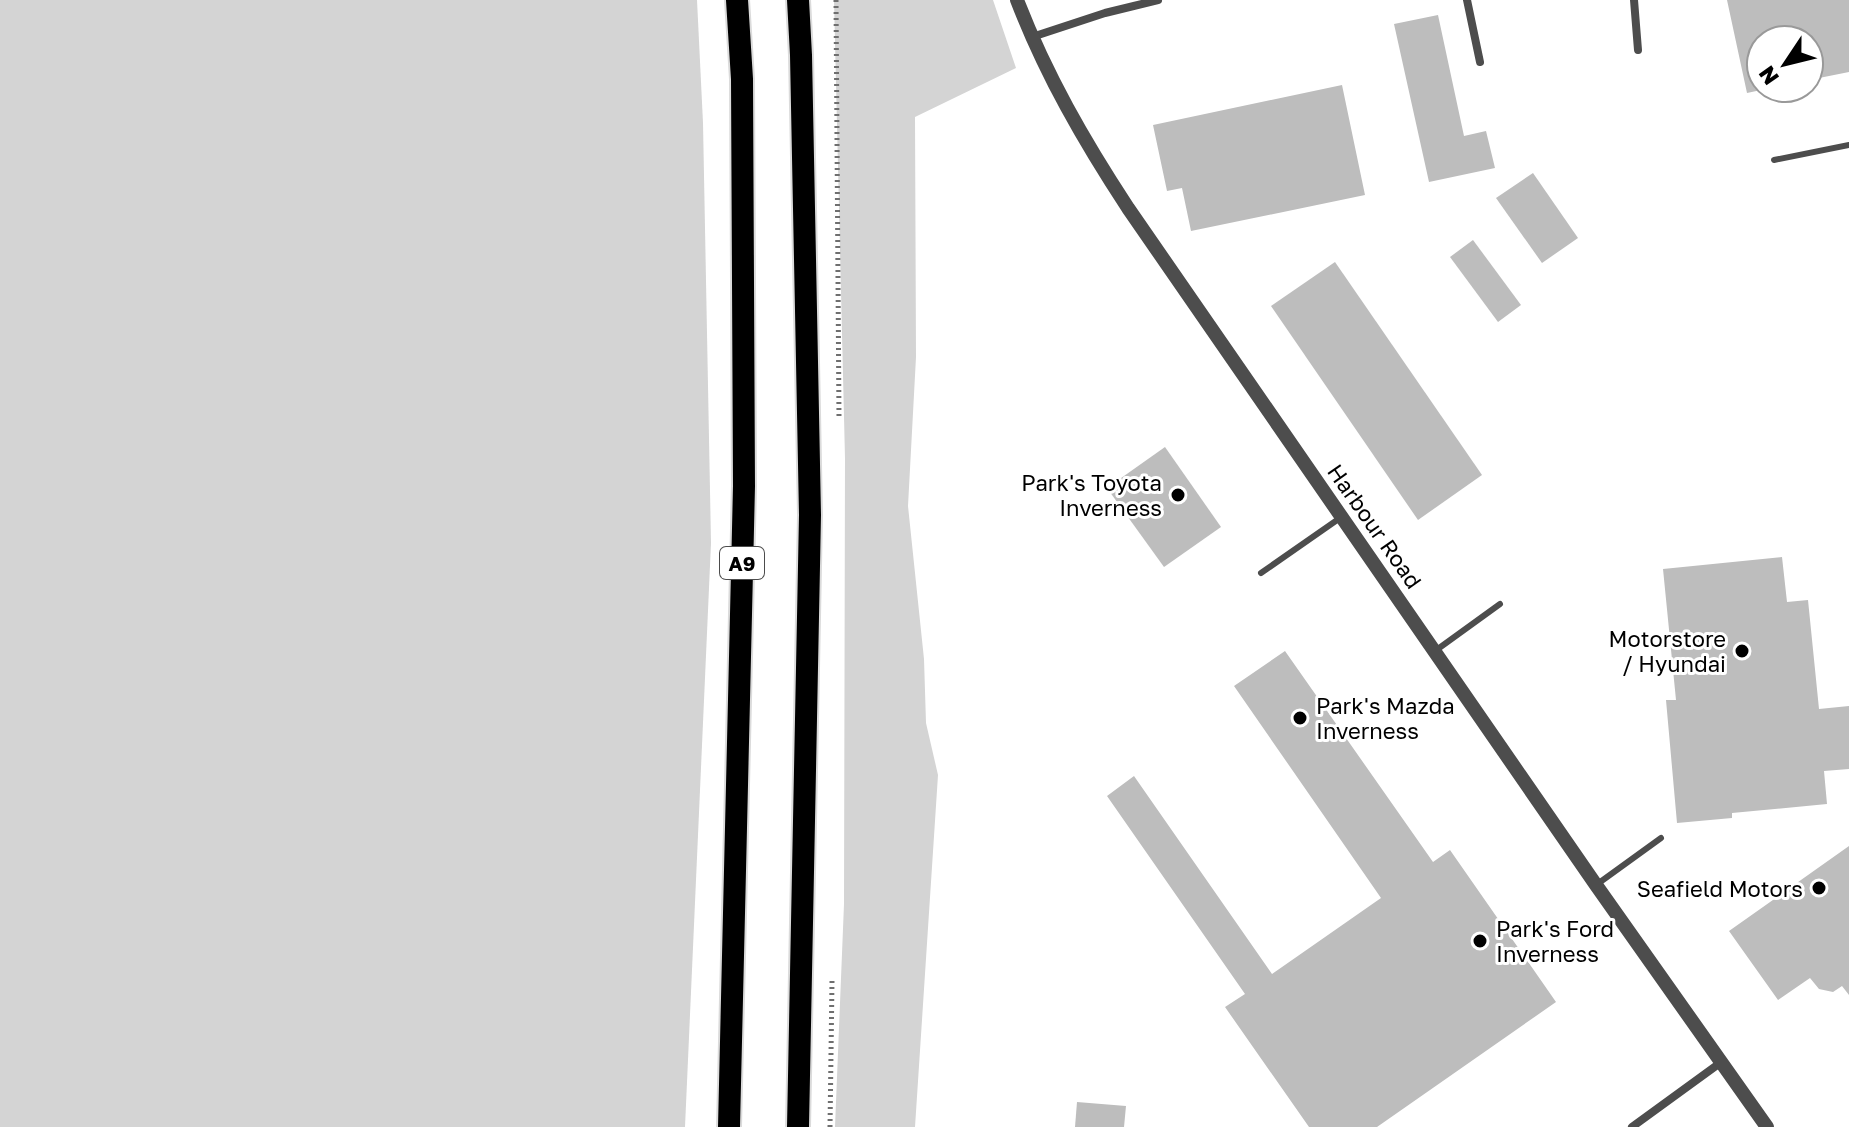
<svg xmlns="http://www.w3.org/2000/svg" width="1849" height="1127" font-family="'Golos Text',sans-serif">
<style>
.green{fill:#d4d4d4}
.building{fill:#bdbdbd}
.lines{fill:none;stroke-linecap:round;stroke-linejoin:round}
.trunk-casing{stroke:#dbdbdb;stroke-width:26}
.path{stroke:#6f6f6f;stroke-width:5;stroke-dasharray:2 4;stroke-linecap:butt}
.service{stroke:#4d4d4d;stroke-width:6}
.minor{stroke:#4d4d4d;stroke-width:8}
.tertiary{stroke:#4d4d4d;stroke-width:14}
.trunk{stroke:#000;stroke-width:22}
.poi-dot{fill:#000;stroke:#fff;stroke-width:3}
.labels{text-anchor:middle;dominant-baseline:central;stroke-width:6;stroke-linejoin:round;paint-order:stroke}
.shield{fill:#fff;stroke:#4c4c4c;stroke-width:2}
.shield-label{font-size:20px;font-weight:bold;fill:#000}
.poi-label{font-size:22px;fill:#000;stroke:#fff;text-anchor:end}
.street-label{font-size:22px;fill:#000;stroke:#fff}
</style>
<rect width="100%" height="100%" fill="#fff"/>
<g class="green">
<polygon points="0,0 697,0 703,123 711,543 685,1127 0,1127"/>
<polygon points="834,0 993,0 1016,68 915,117 916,357 908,506 924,659 926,723 938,775 915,1127 835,1127 844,904 845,458"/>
</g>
<g class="building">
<polygon points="1727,0 1849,0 1849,72 1809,80 1809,40 1761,40 1761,90 1747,93"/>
<polygon points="1438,15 1464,136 1486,131 1495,168 1429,182 1394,24"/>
<polygon points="1342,85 1365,195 1191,231 1182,188 1167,191 1153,125"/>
<polygon points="1533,173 1578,238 1542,263 1496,198"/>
<polygon points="1473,240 1521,305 1498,322 1450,257"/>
<polygon points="1335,262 1482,475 1418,520 1271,306"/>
<polygon points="1165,447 1221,527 1164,567 1107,488"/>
<polygon points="1782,557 1787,602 1808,600 1819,709 1849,706 1849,769 1824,771 1827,804 1732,813 1732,818 1677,823 1666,700 1676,700 1663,569"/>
<polygon points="1285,651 1433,862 1450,850 1556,1002 1377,1127 1309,1127 1225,1007 1245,994 1107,796 1134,776 1272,974 1381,898 1234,686"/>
<polygon points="1849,846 1849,995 1842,986 1833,992 1819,989 1810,978 1778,1000 1729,931"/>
<polygon points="1077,1102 1126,1106 1124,1127 1075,1127"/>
</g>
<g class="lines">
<defs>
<g id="trunk">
<polyline points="798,0 801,55 810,515 798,1127"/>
<polyline points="729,1127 744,486 742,79 737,0"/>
</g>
</defs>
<use href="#trunk" class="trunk-casing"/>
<g class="path">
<polyline points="836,0 839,419"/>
<polyline points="830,1127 832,981"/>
</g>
<g class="service">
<polyline points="1774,160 1849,145"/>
<polyline points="1261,573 1340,518"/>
<polyline points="1435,651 1500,604"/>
<polyline points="1596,885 1661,838"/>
</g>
<g class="minor">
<polyline points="1467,0 1480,62"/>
<polyline points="1634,0 1638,50"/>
<polyline points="1032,37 1105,13 1158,0"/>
<polyline points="1632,1127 1720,1063"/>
</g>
<path class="tertiary" d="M 1017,0 C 1046,75 1084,141 1128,208 L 1596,885 L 1767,1127"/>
<use href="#trunk" class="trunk"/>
</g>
<g class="poi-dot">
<circle cx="1178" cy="495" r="8"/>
<circle cx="1742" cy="651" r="8"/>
<circle cx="1300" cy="718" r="8"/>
<circle cx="1819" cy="888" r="8"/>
<circle cx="1480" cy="941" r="8"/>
</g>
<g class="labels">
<rect class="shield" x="720" y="547" width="44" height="32" rx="6"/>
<g class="shield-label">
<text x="742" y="563">A9</text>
</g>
<g class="poi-label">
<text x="1162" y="482">Park's Toyota<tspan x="1162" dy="25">Inverness</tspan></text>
<text x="1726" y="638">Motorstore<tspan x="1726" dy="25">/ Hyundai</tspan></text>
<text x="1316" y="705" text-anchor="start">Park's Mazda<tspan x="1316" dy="25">Inverness</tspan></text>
<text x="1803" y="888">Seafield Motors</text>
<text x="1496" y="928" text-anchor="start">Park's Ford<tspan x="1496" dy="25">Inverness</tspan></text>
</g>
<g class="street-label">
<text transform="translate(1375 526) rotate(55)">Harbour Road</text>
</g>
</g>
<g transform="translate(1785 64) rotate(235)"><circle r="38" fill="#ffffff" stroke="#999999" stroke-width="2"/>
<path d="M0-6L14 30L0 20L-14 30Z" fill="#000000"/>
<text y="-12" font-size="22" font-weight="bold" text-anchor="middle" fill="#000000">N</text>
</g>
</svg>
